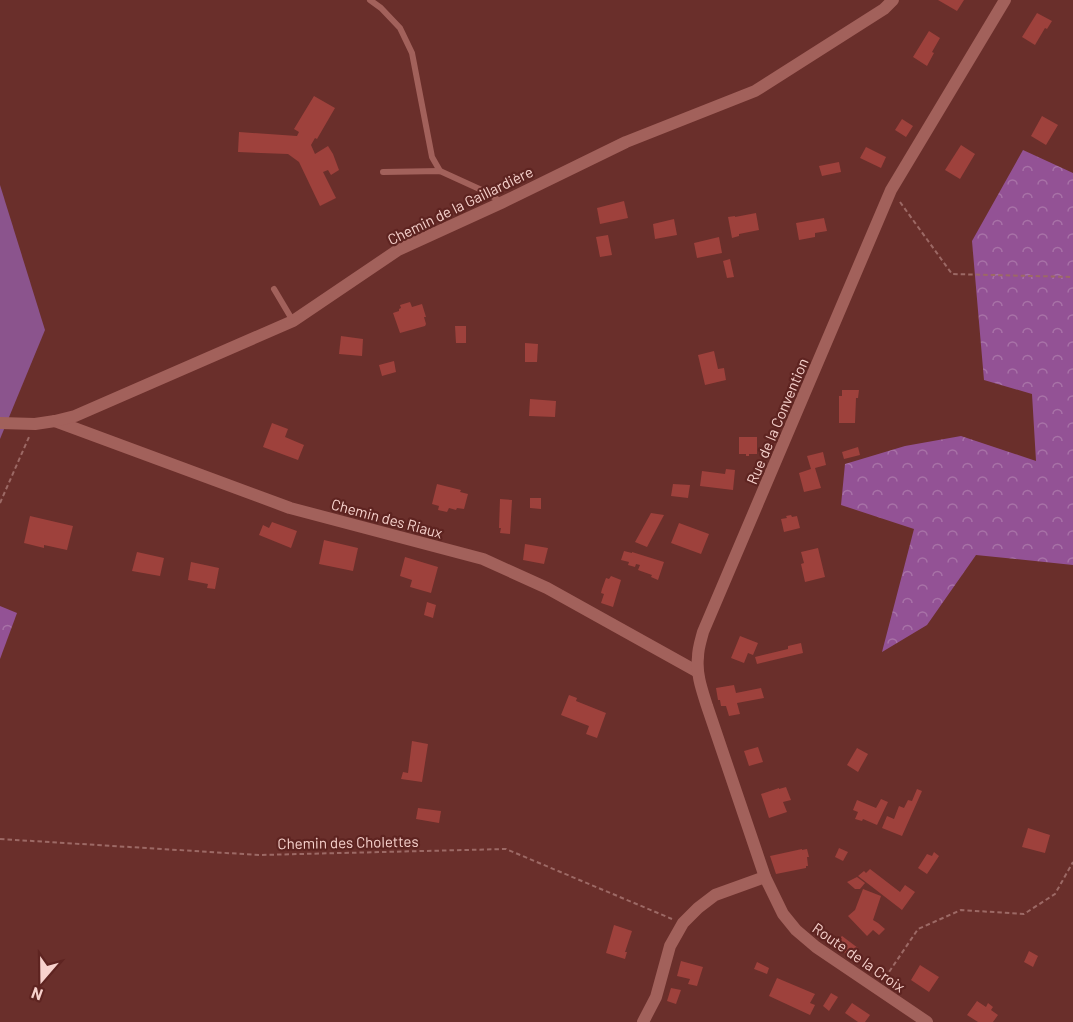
<svg xmlns="http://www.w3.org/2000/svg" width="1073" height="1022" font-family="Barlow,sans-serif">
<style>
.green{fill:#8b548d}
.forest{fill:url(#forest-crowns)}
.building{fill:#9e413c}
.lines{fill:none;stroke-linecap:round;stroke-linejoin:round}
.path{stroke:#9c6965;stroke-width:2;stroke-dasharray:4.5 3;stroke-linecap:butt}
.lane{stroke:#a2615b;stroke-width:6}
.street{stroke:#a2615b;stroke-width:12}
.labels{text-anchor:middle;dominant-baseline:central;stroke-width:4.5;stroke-linejoin:round;paint-order:stroke}
.street-label{font-size:15px;fill:#f7d2cd;stroke:#5e2421}
</style>
<defs>
<pattern id="forest-crowns" width="20" height="18" patternUnits="userSpaceOnUse" patternTransform="scale(1.5)"><rect width="20" height="18" fill="#935295"/><path d="M2 6a3 3 0 1 1 6 0M12 15a3 3 0 1 1 6 0" fill="none" stroke="#a872a7"/></pattern>
</defs>
<rect width="100%" height="100%" fill="#6a2f2b"/>
<polygon class="green" points="0,185 45,330 0,439"/>
<g class="forest">
<polygon points="1023,150 1073,173 1073,565 976,555 927,625 882,652 914,529 841,505 845,464 905,446 961,436 1036,461 1032,394 984,380 972,241"/>
<polygon points="0,606 17,613 0,659"/>
</g>
<g class="building">
<polygon points="938,0 964,0 957,11"/>
<polygon points="1037,13 1052,21 1047,29 1045,28 1035,45 1022,37"/>
<polygon points="929,31 940,38 932,52 934,53 927,66 913,57"/>
<polygon points="314,96 335,108 317,139 315,138 311,145 315,154 328,146 333,154 339,170 331,175 328,170 323,172 336,198 320,206 299,162 288,154 238,152 239,132 297,136 299,132 294,129"/>
<polygon points="1042,116 1058,125 1046,145 1031,136"/>
<polygon points="902,119 913,126 906,137 895,130"/>
<polygon points="961,145 975,154 960,179 945,170"/>
<polygon points="866,147 886,157 881,168 860,158"/>
<polygon points="839,162 841,172 822,176 819,166"/>
<polygon points="624,201 628,218 600,224 597,208"/>
<polygon points="756,213 759,230 739,234 739,236 732,238 728,217 735,216 735,217"/>
<polygon points="824,218 827,231 815,233 815,237 799,240 796,223"/>
<polygon points="674,219 677,235 655,239 653,224"/>
<polygon points="608,235 612,255 600,257 596,237"/>
<polygon points="719,237 722,253 697,258 694,243"/>
<polygon points="730,259 734,277 727,278 723,261"/>
<polygon points="410,302 412,307 422,304 426,317 424,317 426,324 425,326 400,333 393,313 399,311 399,309 401,308 400,305"/>
<polygon points="455,326 466,326 466,343 456,343"/>
<polygon points="341,336 363,339 362,356 339,354"/>
<polygon points="525,343 538,344 537,362 525,362"/>
<polygon points="714,351 718,369 724,368 726,380 705,385 698,355"/>
<polygon points="394,361 396,372 382,376 379,365"/>
<polygon points="842,390 859,390 858,398 856,398 855,423 839,423 839,396 842,396"/>
<polygon points="530,399 556,401 555,417 529,416"/>
<polygon points="272,423 288,429 285,437 304,445 298,460 263,447"/>
<polygon points="739,437 757,437 757,454 749,454 749,456 746,456 746,454 739,454"/>
<polygon points="858,447 860,455 844,459 842,452"/>
<polygon points="823,452 826,465 815,468 821,488 804,492 799,473 811,469 807,456"/>
<polygon points="726,469 735,470 733,490 700,486 702,471 725,474"/>
<polygon points="437,484 461,490 460,492 468,494 464,509 457,508 456,510 449,508 447,512 438,510 439,506 432,504"/>
<polygon points="673,484 690,485 688,498 671,496"/>
<polygon points="530,498 541,498 541,509 530,508"/>
<polygon points="500,499 512,500 510,534 500,533 501,528 499,528"/>
<polygon points="651,513 664,515 647,547 635,542"/>
<polygon points="791,515 792,517 797,516 800,528 784,532 781,519 787,518 786,516"/>
<polygon points="30,516 73,526 67,550 44,545 44,548 24,543"/>
<polygon points="272,522 297,531 291,548 259,535 263,525 269,528"/>
<polygon points="679,523 709,534 701,554 671,543"/>
<polygon points="324,540 358,548 353,571 319,564"/>
<polygon points="525,544 548,548 544,564 523,560"/>
<polygon points="818,548 825,577 805,582 801,564 804,563 801,552"/>
<polygon points="624,551 632,553 632,552 664,562 658,580 651,577 652,575 638,570 640,565 636,564 635,567 628,565 629,562 621,560"/>
<polygon points="137,552 164,558 160,576 132,571"/>
<polygon points="405,557 438,567 431,593 410,587 412,580 400,576"/>
<polygon points="191,562 219,568 215,589 207,588 208,584 188,580"/>
<polygon points="611,576 621,580 613,607 601,603 604,594 601,593 602,589 606,578 609,579"/>
<polygon points="427,602 436,605 433,618 424,615"/>
<polygon points="740,636 758,643 753,655 748,653 744,663 731,658"/>
<polygon points="801,643 803,653 757,664 755,657 788,649 788,646"/>
<polygon points="734,685 736,693 761,688 764,698 737,703 740,714 729,716 726,706 721,706 720,700 718,700 716,688"/>
<polygon points="569,695 577,698 576,701 606,713 597,738 586,734 589,726 561,715"/>
<polygon points="412,741 428,744 422,782 401,779 403,772 408,773"/>
<polygon points="758,747 763,762 749,766 744,751"/>
<polygon points="857,748 868,754 858,772 847,765"/>
<polygon points="786,787 791,800 783,802 787,812 769,818 761,794 779,788 779,789"/>
<polygon points="917,789 922,791 902,836 882,828 887,816 894,819 899,806 904,808 908,800 912,801"/>
<polygon points="881,799 888,802 877,825 863,819 862,821 855,819 858,812 853,810 857,800 876,808"/>
<polygon points="418,808 441,811 439,823 416,819"/>
<polygon points="1028,828 1050,835 1045,853 1022,847"/>
<polygon points="839,848 848,852 843,861 835,857"/>
<polygon points="802,849 802,850 807,849 809,857 807,857 808,866 806,866 806,868 776,874 770,856"/>
<polygon points="934,852 939,856 927,874 918,868 927,854 932,856"/>
<polygon points="870,869 900,892 905,885 915,892 902,910 858,876 864,871 866,873"/>
<polygon points="857,877 865,883 860,889 855,889 847,882"/>
<polygon points="863,889 881,896 873,920 878,923 885,929 879,935 873,930 867,936 848,916 855,910"/>
<polygon points="614,925 632,931 625,952 627,952 625,959 606,953"/>
<polygon points="842,936 858,948 851,957 836,947 833,943 838,937 840,938"/>
<polygon points="1029,951 1038,956 1033,967 1024,962"/>
<polygon points="681,961 703,967 697,986 688,984 690,979 677,976"/>
<polygon points="757,962 769,968 767,974 754,969"/>
<polygon points="920,965 939,977 929,992 911,980"/>
<polygon points="777,978 815,994 810,1003 815,1005 810,1015 769,996"/>
<polygon points="671,988 681,990 676,1004 667,1001"/>
<polygon points="831,993 838,997 829,1011 823,1006"/>
<polygon points="977,1001 986,1007 988,1003 993,1007 991,1010 998,1015 993,1022 978,1022 967,1015"/>
<polygon points="852,1003 870,1015 865,1022 858,1022 845,1013"/>
</g>
<g class="lines">
<g class="path">
<polyline points="900,202 952,274 1073,277"/>
<polyline points="0,503 29,437"/>
<polyline points="0,839 259,855 506,849 672,919"/>
<polyline points="885,978 918,929 961,910 1024,914 1055,894 1073,862"/>
</g>
<g class="lane">
<polyline points="370,0 381,8 400,28 412,53 432,157 440,171"/>
<polyline points="383,172 440,171 486,192 501,202"/>
<polyline points="274,289 293,321"/>
</g>
<g class="street">
<polyline points="55,421 290,508 483,559 547,588 698,672"/>
<polyline points="0,423 35,424 55,421 75,416 293,321 398,250 501,203 626,142 755,91 884,9 893,0"/>
<polyline points="643,1022 656,997 670,946 683,923 698,908 715,895 765,877"/>
<path d="M 927,1022 L 816,947 L 796,930 L 783,914 L 765,877 L 707,706 C 702,690 696,674 698,657 C 698,648 701,640 703,632 L 891,190 L 1005,0"/>
</g>
</g>
<g class="labels">
<g class="street-label">
<text transform="translate(460 205) rotate(-26)">Chemin de la Gaillardière</text>
<text transform="translate(777 421) rotate(-67)">Rue de la Convention</text>
<text transform="translate(387 518) rotate(15)">Chemin des Riaux</text>
<text transform="translate(348 842) rotate(-1)">Chemin des Cholettes</text>
<text transform="translate(859 957) rotate(35)">Route de la Croix</text>
</g>
</g>
<g transform="translate(42 980) rotate(200)" stroke="#5e2421" stroke-width="4.5" paint-order="stroke">
<path d="M0-4.5L10 22L0 15L-10 22Z" fill="#f7d2cd"/>
<text y="-9" font-size="16" font-weight="bold" text-anchor="middle" fill="#f7d2cd">N</text>
</g>
</svg>
